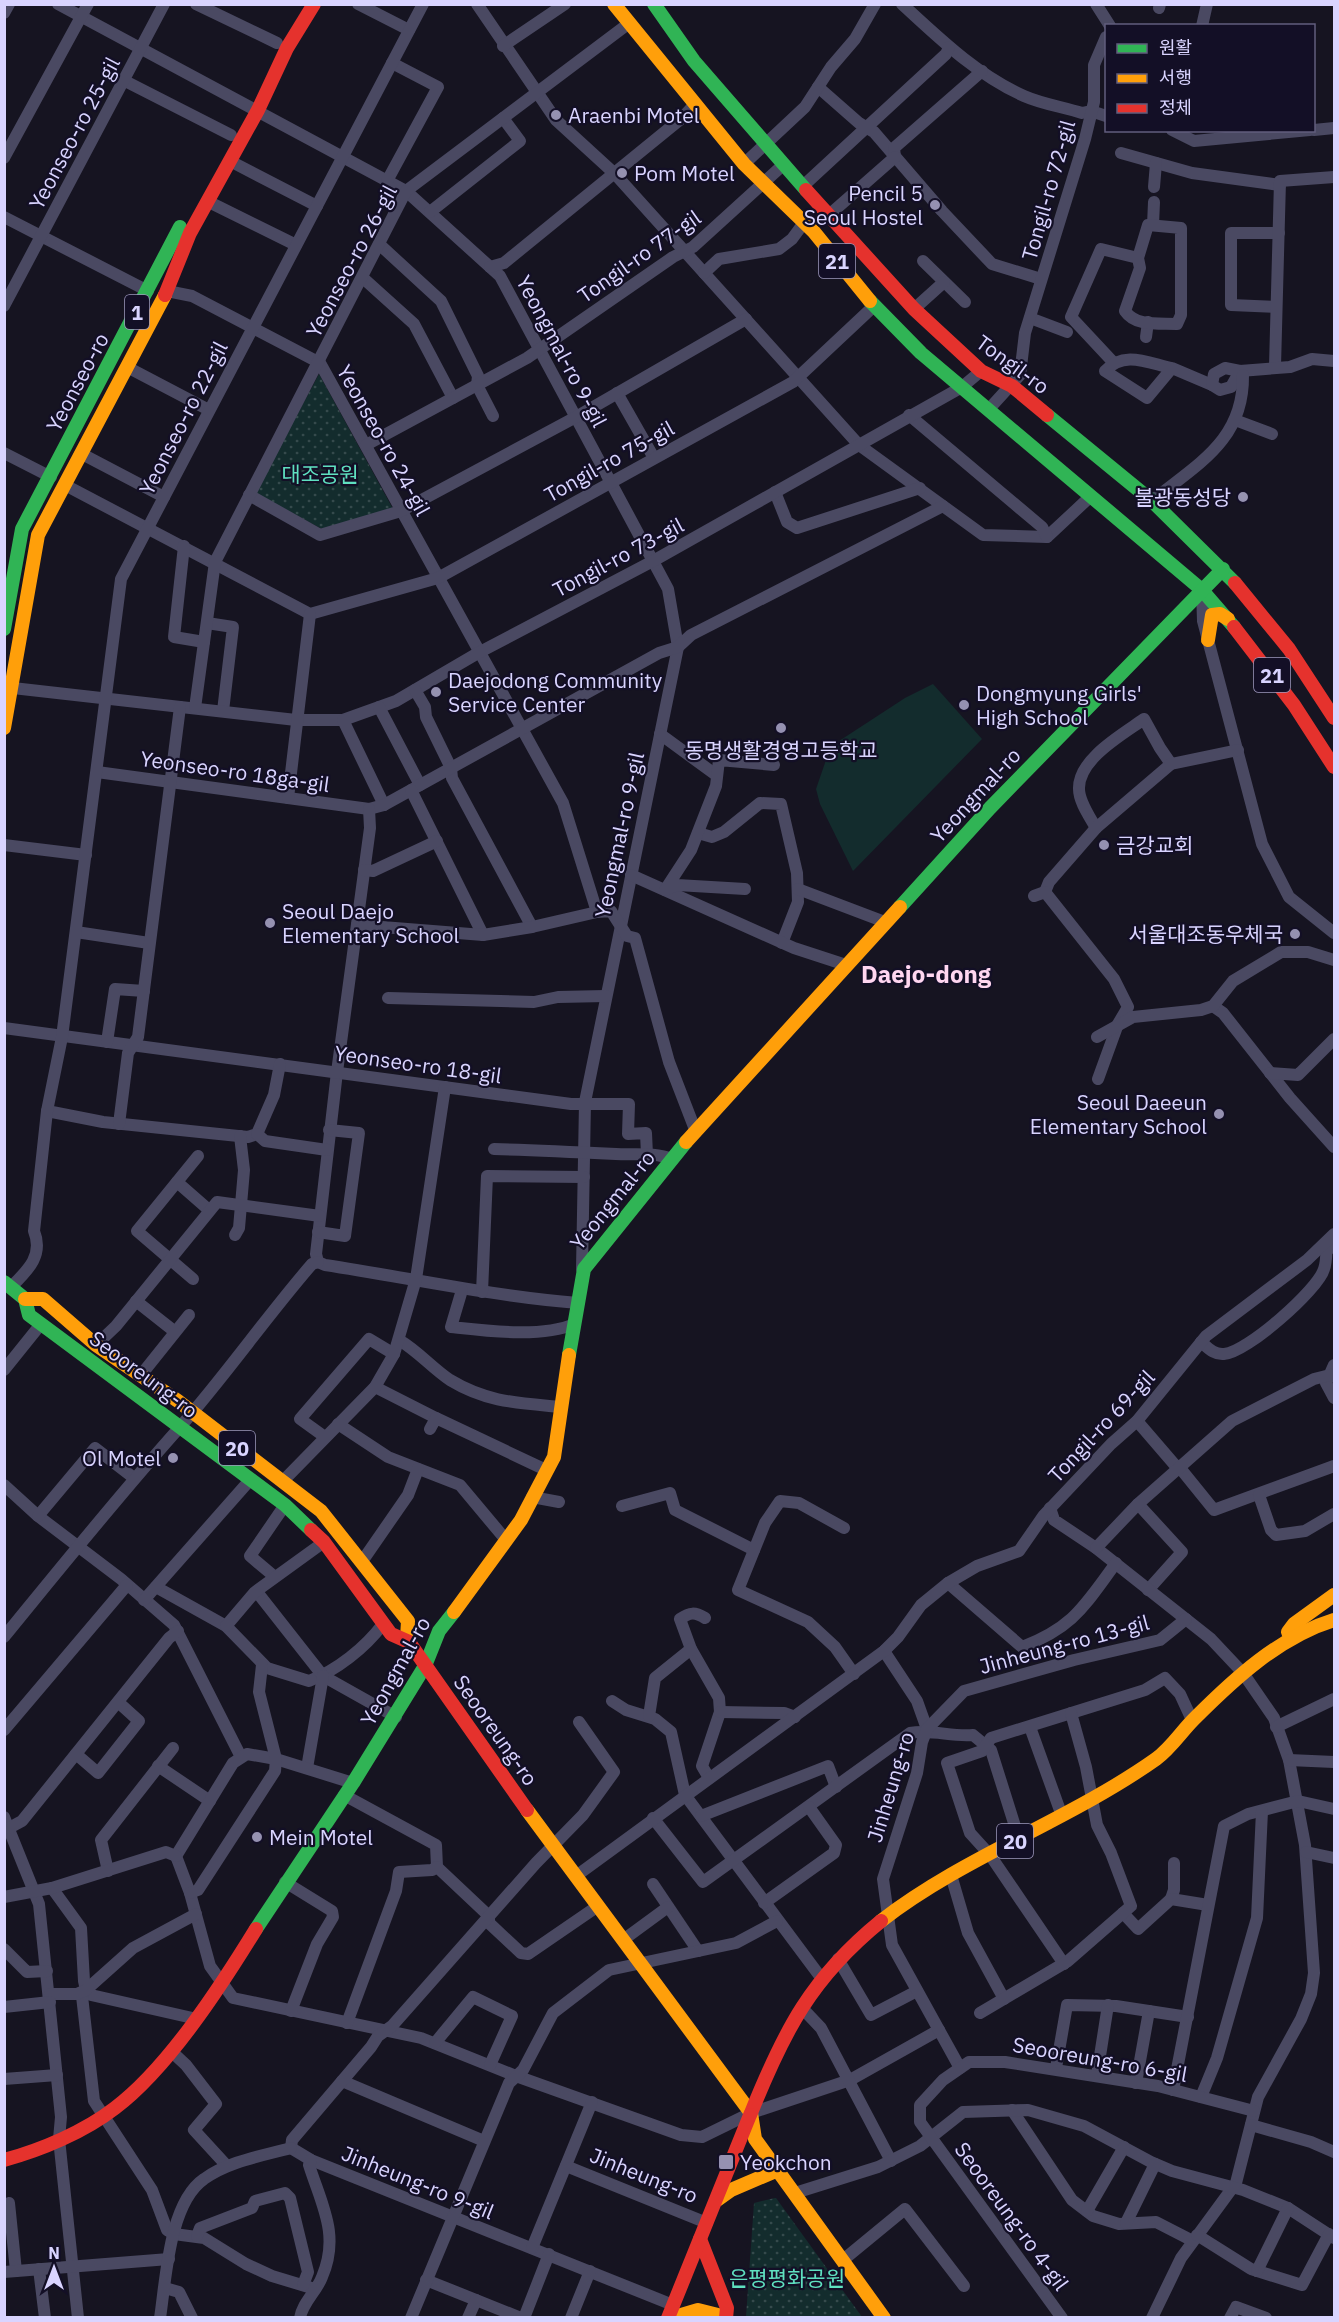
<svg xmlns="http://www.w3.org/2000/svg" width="1339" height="2322" font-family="'IBM Plex Sans','Noto Sans KR',sans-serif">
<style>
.grass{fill:#132c2d}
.park{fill:url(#park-dots)}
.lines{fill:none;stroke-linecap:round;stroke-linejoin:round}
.street{stroke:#4a4962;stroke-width:12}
.fast{stroke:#30b455;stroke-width:14}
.slow{stroke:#ff9f0a;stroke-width:14}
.jam{stroke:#e5322d;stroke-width:14}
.poi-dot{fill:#9591b1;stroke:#130f26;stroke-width:2}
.labels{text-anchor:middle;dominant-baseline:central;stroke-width:4.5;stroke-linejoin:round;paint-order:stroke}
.shield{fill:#130f26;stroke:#9e99be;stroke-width:1.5}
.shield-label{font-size:20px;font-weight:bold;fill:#d9d4ff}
.poi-label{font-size:21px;fill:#d9d4ff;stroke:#130f26;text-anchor:start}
.street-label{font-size:21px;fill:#d9d4ff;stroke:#130f26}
.park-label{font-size:21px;fill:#5fe0c0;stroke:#130f26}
.quarter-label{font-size:24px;font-weight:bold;fill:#ffd6f0;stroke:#130f26}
</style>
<defs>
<pattern id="park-dots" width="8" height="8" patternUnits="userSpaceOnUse" patternTransform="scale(1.5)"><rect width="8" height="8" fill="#132c2d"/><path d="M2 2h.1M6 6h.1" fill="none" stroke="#354a4c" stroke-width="1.8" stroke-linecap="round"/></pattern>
</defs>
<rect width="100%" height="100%" fill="#161421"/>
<polygon class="grass" points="933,684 982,739 853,871 820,804 816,789 827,757 836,743 905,698"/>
<g class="park">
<polygon points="319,374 393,509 322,529 255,493"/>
<polygon points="775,2198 776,2198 862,2317 746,2317 754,2203"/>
</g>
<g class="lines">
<g class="street">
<polyline points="58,4 406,191 500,276 668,589 678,647 585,1102 582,1269"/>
<polyline points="196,4 277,43"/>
<polyline points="358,4 409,30"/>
<polyline points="477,4 556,120 615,174 859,445 983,535 1047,537 1091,496"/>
<path d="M 902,4 C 940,39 977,75 1024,96 C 1042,104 1063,107 1082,113 L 1091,111 L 1106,116"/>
<polyline points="1096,4 1110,26"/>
<polyline points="1159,8 1160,4"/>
<polyline points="4,13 9,4"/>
<polyline points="1202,26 1207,4"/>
<polyline points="503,46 565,4"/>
<polyline points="125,81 231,135"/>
<polyline points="818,87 859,123 874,132 942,211 992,264 1041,279"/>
<polyline points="1172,130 1194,141 1310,130"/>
<polyline points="1314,130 1334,128"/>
<polyline points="1121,153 1192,173 1280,185"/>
<polyline points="895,157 894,148 982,71"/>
<polyline points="4,158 88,4"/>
<polyline points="230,161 317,206"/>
<polyline points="744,164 805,107 831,67 855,39 875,4"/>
<polyline points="387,181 438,87 392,63"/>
<polyline points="803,186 946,54 949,47"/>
<polyline points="1154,187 1156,163"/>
<polyline points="207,201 296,245"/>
<polyline points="430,212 520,141 503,118"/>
<polyline points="829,215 895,157"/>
<polyline points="4,217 148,291"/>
<polyline points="1153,225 1154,202"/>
<polyline points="380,245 441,301 478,376 477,385 493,416"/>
<polyline points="923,261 965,302"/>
<polyline points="490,267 504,263 682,118 695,104"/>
<polyline points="704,273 719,259 779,249 792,239 803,224"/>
<polyline points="363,278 414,324 453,398"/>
<polyline points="167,291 192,296 320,363 563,803 597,912 611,911 627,936 635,938 669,1062 696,1132"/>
<polyline points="4,306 164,4"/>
<polyline points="1276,307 1231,305 1231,233 1279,233"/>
<polyline points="914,309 944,282"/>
<polyline points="1030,318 1067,332"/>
<polyline points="1146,337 1148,322"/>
<path d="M 1113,362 L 1071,317 L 1101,249 L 1138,258 L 1140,268 L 1125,311 C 1136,327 1159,323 1177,324 L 1181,315 L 1181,228 L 1148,225 L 1138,258"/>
<polyline points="1275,366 1280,181 1334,177"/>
<polyline points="127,367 209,410"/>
<path d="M 1172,368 C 1148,363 1124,350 1105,371 L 1147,398 L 1172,368 L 1212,385"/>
<polyline points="1240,371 1231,387 1220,390 1212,385 1214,374 1225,368 1240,371 1290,367 1312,359 1334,361"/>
<polyline points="617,393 654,458"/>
<polyline points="989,409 1020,375 1025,333 1085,139 1094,102 1094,65 1106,37"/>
<polyline points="909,415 1042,527 1047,537"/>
<polyline points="1235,420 1272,434"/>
<polyline points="366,445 527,358 673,257 693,247 783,165"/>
<polyline points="4,453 51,477"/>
<polyline points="82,454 164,497"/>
<polyline points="65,485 310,614 438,578 793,382 874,306"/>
<polyline points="775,492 787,522 797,528 920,488"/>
<polyline points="249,495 320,535 401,511 576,417 746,319"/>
<path d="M 1152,501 C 1197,464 1244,441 1243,375"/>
<polyline points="184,546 174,637 204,642"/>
<polyline points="1202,590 1203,621 1262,844 1289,897 1334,933"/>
<polyline points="207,623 233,627 223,711"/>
<polyline points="4,687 296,720 343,720 396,701 478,653 653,561 962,387 981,371"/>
<polyline points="415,690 425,707 426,717 451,768 452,778 532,927"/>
<polyline points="379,707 420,785"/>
<polyline points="195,708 215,562 406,191 628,24"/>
<polyline points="343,720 384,805"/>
<polyline points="660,734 716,775"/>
<polyline points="97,772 369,809 384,805 659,653 678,647 691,635 943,506"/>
<polyline points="411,790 483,935"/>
<polyline points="288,798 310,614"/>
<path d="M 369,809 L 370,828 L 337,1072 L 316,1254 L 318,1262 L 325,1265 C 410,1278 492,1296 578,1303"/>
<path d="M 1096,828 C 1090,817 1079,802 1079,789 C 1078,759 1123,734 1144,719 L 1160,748 L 1171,764"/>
<polyline points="698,833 712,837 724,832 760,803 781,804 797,873 798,902 782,943"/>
<polyline points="4,845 86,855"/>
<polyline points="364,870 373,871 437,841"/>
<polyline points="631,875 794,948 846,965"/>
<polyline points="745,889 677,885 665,890 691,850 716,786 719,760 774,765"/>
<polyline points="798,889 885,922"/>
<polyline points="1045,892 1049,882 1096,828 1171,764 1238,750"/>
<polyline points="1034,896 1045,892 1114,979 1128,1007 1118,1024 1098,1079"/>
<polyline points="357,925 483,935 532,927 597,912"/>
<polyline points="76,932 149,943"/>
<polyline points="388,998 534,1002 558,997 606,996"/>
<polyline points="1213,1006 1223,1013 1290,1098 1334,1147"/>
<polyline points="4,1028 571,1104 629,1104 628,1134 646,1133 647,1155"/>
<polyline points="1097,1037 1133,1017 1201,1010 1213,1006 1233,981 1281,952 1308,952 1334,960"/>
<polyline points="107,1042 115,989 144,991"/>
<polyline points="1270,1073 1298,1075 1334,1039"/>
<polyline points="47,1111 103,1122 248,1137 257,1134 274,1095 280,1064"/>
<polyline points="119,1124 128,1053 138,1037 180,707"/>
<polyline points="257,1134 265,1141 327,1150"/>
<path d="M 494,1149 C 535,1150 576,1152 616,1154 C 635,1155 655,1152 672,1159"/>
<polyline points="177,1182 209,1210"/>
<polyline points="318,1232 345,1236 359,1133 329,1130"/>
<polyline points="235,1235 239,1228 244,1170 240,1136"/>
<polyline points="193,1279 137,1231 198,1156"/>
<path d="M 11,1287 C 27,1271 44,1256 34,1231 L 47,1111 L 62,1037 L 121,579 L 423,4"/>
<path d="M 462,1290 L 451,1327 C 488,1331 541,1338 575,1324"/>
<polyline points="482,1292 487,1176 584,1177"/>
<polyline points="136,1301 174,1331"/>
<path d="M 399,1340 C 418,1351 432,1368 450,1380 C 488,1403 520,1403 562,1407"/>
<path d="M 1201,1342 C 1208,1348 1214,1355 1224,1354 C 1246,1353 1318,1290 1324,1269 C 1327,1261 1326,1250 1327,1242 L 1334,1248"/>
<polyline points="96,1345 116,1326 217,1202 320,1216"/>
<polyline points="1334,1365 1326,1383 1334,1398"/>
<polyline points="4,1370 41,1324"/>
<polyline points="141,1375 189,1315"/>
<polyline points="375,1387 436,1418"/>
<polyline points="1137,1421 1174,1464 1180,1468 1214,1510 1334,1466"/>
<polyline points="338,1424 388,1457 460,1485 506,1540"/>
<polyline points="430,1429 436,1418 546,1470"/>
<polyline points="325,1437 300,1419 369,1339 394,1354"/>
<polyline points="282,1482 375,1387 394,1354 416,1279 445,1087"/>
<polyline points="4,1485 38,1516 121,1579 174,1625 241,1757"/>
<polyline points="1259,1495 1271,1530 1276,1535 1305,1531 1334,1514"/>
<polyline points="532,1497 559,1502"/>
<polyline points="1138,1504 1182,1552 1148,1590"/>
<polyline points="622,1506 670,1493 675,1510 754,1550"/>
<polyline points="1050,1508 1054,1520 1096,1548 1211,1639 1243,1673 1274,1718 1289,1760 1305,1845 1314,1973 1311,1994 1301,2019 1258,2097 1236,2183 1181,2258 1152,2318"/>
<polyline points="38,1516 95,1448 134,1478"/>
<polyline points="844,1528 799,1503 780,1501 765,1523 738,1590 808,1622 835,1647 854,1674"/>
<polyline points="1096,1548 1138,1504 1232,1421 1314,1379 1334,1374"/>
<polyline points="363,1560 408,1495 418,1469"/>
<polyline points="275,1577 250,1556 285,1505"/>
<path d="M 948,1583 L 1022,1647 C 1074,1627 1084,1606 1116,1563"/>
<path d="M 156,1587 L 226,1626 L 267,1668 L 309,1681 C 337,1670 365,1648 383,1624"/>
<polyline points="257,1592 323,1676 396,1717"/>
<polyline points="144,1600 250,1480"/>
<path d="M 705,1618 C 695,1612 690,1612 680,1619 L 691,1649 L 719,1698 L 720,1712 L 702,1766 L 709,1778"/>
<polyline points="226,1626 255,1592 324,1542"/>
<path d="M 4,1637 C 62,1566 119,1495 180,1427 C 226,1375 266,1317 312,1264 L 318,1262"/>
<polyline points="884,1651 917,1701 927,1729"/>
<polyline points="612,1701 626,1710 655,1719 671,1732 685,1795 822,1979"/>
<polyline points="720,1712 784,1713 795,1717"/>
<polyline points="649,1716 655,1678 691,1649"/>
<polyline points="1030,1727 1062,1816"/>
<polyline points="1276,1727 1334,1699"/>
<polyline points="4,1730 127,1585"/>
<polyline points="76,1754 98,1773 139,1721 118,1702"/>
<polyline points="1289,1760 1334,1762"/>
<polyline points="158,1766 210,1801"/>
<polyline points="307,1768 323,1676"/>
<polyline points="344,1795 436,1845 437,1867"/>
<polyline points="701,1816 828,1766 836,1787"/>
<polyline points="4,1817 39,1904 61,2117 59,2139 78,2318"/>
<path d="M 653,1818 L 703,1882 L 910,1733 C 932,1729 951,1737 973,1735 L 991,1750 L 1019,1839"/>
<polyline points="9,1828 22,1821 169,1638 178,1631"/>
<polyline points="1306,1852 1334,1858"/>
<polyline points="176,1856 190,1893 210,1966 233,1998 421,2038 516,2076 681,2135 702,2137 751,2113 850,2080 939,2030"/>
<polyline points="176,1856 233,1763 247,1754 276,1759 353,1783"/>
<polyline points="437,1867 489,1916 489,1923 521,1953 528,1954 598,1906"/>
<polyline points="108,1871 101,1840 173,1748"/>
<polyline points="951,1875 968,1933 1004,1999"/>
<polyline points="576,1876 884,1651 898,1637 921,1605 948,1583 977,1566 1019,1551 1044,1515 1111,1444 1137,1421 1206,1336 1307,1260 1334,1234"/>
<polyline points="285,1882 332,1911 333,1917 317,1944 291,2011"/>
<polyline points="653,1884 698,1951"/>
<polyline points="52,1888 81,1928 84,1981 86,1990 91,1995 197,2019"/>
<polyline points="190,1893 198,1890 275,1771 276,1759 259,1692 262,1665"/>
<polyline points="4,1897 52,1888 166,1852 176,1856"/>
<polyline points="1171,1899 1174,1890 1174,1863"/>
<polyline points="764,1903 834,1853 836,1845 809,1807"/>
<polyline points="1123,1913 1138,1929 1171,1899 1208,1905"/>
<polyline points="623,1940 668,1907"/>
<polyline points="4,1949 27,1972 47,1971"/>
<polyline points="838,1959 871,2015 917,1991"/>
<polyline points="1064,1964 990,1855 970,1833 947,1763 982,1751 991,1738 1145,1690 1165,1678 1180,1694 1192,1720"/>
<polyline points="86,1990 82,1996 94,2101 152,2190 167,2230 174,2234 204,2238 246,2264 272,2276 315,2289"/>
<polyline points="50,1994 77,1994 86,1990 133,1948 196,1914"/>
<polyline points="4,2007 50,2002"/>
<polyline points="802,2008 821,2028 891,2161"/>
<polyline points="980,2013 1068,1961 1131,1906 1111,1853 1097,1825 1086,1767 1071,1713"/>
<polyline points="347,2023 396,1891 399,1872 432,1870 437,1867"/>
<polyline points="435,2043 473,1997 512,2016 490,2065"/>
<polyline points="172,2052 186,2065 216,2104 194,2130 227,2166"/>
<polyline points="960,2068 892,1945 883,1879 917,1773 922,1742 927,1729 964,1691 1074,1660 1160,1640 1186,1619"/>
<polyline points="1056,2068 1067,2005 1116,2006 1188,2017"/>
<polyline points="1097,2075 1108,2005"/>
<polyline points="4,2079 57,2075"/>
<polyline points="342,2081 484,2141"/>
<polyline points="1136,2083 1149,2011"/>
<polyline points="1173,2090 1224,1826 1248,1814 1298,1801 1334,1809"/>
<polyline points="1201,2097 1217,2058 1257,1918 1262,1811"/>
<polyline points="1012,2110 1072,2200 1093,2216 1119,2224 1156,2222 1193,2241"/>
<polyline points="1251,2125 1311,2142 1334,2152"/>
<polyline points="291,2148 292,2140 371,2047 378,2036 392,2026 536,1863 583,1815 614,1772 579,1722"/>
<polyline points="291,2148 311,2160 673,2305"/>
<polyline points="566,2166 707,2223"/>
<polyline points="795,2193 878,2167 920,2146 963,2112 1028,2110 1084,2126 1151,2162 1172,2171 1243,2190 1288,2208 1334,2238"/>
<polyline points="9,2203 16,2271"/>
<polyline points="1087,2211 1124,2147"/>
<polyline points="1126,2223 1155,2164"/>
<polyline points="1197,2235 1251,2269 1302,2285 1329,2234"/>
<polyline points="197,2236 200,2228 252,2208 255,2201 285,2193 290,2198 308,2272 303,2285"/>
<polyline points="532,2248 592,2102"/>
<polyline points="843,2260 905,2209 964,2286"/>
<polyline points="39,2269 45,2318"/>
<polyline points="1257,2271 1288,2208"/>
<polyline points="4,2272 169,2259"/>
<polyline points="426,2280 521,2318"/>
<polyline points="165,2288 179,2292 192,2318"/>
<path d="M 160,2318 C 166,2279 169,2203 204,2179 C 229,2161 262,2156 291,2148"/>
<path d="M 300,2318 C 302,2303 317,2291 322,2277 C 340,2235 322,2206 309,2165 L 311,2160"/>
<polyline points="411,2318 509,2083 523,2070 553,2013 609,1970 736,1943 777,1921"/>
<polyline points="468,2318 476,2300"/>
<polyline points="524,2318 549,2254"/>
<polyline points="571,2318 590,2271"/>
<polyline points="1062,2318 920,2122 920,2105 943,2080 969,2062 1005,2062 1158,2086 1254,2111"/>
<polyline points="1230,2318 1236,2307 1266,2318"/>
</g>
<g class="fast">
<polyline points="654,4 694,61 806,190"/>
<polyline points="870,301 921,353 1202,590 1234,627"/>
<polyline points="1047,415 1152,501 1235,583"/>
<polyline points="4,629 22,529 180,227"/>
<polyline points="900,907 990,808 1223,569"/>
<polyline points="4,1282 25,1299 29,1315 285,1505 311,1530"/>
<polyline points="569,1355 584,1269 686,1142"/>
<polyline points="256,1929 353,1783 425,1666 439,1631 454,1612"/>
</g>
<g class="slow">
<polyline points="614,4 744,164 814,232 870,301"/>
<polyline points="1208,640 1212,615 1220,614 1228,619"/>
<polyline points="4,728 38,535 165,295"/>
<polyline points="686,1142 900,907"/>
<polyline points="25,1299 43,1299 96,1345 178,1401 321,1511 408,1621 407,1638"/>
<polyline points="454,1612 521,1520 554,1457 569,1355"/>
<polyline points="1288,1632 1294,1624 1334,1595"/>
<polyline points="527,1810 751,2113"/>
<path d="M 881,1921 C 963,1857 1070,1820 1156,1759 C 1171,1748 1181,1732 1194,1719 C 1234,1679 1279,1637 1334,1620"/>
<polyline points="751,2113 755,2139 884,2318"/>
<polyline points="717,2200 731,2190 778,2170"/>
<polyline points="671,2318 698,2310 726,2317"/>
</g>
<g class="jam">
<polyline points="806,190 914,309 981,371 1012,386 1047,415"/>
<polyline points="165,295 190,233 258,110 287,48 314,4"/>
<polyline points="1235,583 1289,649 1334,718"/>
<polyline points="1234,627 1294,705 1334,767"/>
<polyline points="311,1530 324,1542 391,1634 409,1642 527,1810"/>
<path d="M 751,2113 C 784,2031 811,1978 881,1921"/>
<path d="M 4,2160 C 41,2150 84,2132 115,2108 C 168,2068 221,1986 256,1929"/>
<polyline points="700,2239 727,2308 726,2318"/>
<polyline points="668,2318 750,2115"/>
</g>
</g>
<g class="poi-dot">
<circle cx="556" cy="115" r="6"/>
<circle cx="622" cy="173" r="6"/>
<circle cx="935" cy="205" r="6"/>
<circle cx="1243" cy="497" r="6"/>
<circle cx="436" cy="692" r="6"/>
<circle cx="964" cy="705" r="6"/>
<circle cx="781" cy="728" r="6"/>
<circle cx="1104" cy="845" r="6"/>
<circle cx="270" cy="923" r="6"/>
<circle cx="1295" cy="934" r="6"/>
<circle cx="1219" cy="1114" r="6"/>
<circle cx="173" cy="1458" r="6"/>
<circle cx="257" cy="1837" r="6"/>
<rect x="718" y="2154" width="16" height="16" rx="3"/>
</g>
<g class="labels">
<g class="shield">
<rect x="819" y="244" width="36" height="34" rx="4.5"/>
<rect x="125" y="295" width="24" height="34" rx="4.5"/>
<rect x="1254" y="658" width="36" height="34" rx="4.5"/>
<rect x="219" y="1431" width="36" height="34" rx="4.5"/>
<rect x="997" y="1824" width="36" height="34" rx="4.5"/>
</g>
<g class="shield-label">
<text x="837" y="261">21</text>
<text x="137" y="312">1</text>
<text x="1272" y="675">21</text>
<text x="237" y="1448">20</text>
<text x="1015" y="1841">20</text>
</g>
<g class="poi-label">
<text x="568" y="115">Araenbi Motel</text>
<text x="634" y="173">Pom Motel</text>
<text x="923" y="193" text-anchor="end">Pencil 5<tspan x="923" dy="24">Seoul Hostel</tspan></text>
<text x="1231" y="497" text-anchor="end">불광동성당</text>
<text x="448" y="680">Daejodong Community<tspan x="448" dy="24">Service Center</tspan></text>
<text x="976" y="693">Dongmyung Girls'<tspan x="976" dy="24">High School</tspan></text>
<text x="781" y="750" text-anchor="middle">동명생활경영고등학교</text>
<text x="1116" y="845">금강교회</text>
<text x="282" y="911">Seoul Daejo<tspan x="282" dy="24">Elementary School</tspan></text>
<text x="1283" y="934" text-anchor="end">서울대조동우체국</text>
<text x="1207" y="1102" text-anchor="end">Seoul Daeeun<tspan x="1207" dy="24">Elementary School</tspan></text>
<text x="161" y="1458" text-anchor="end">Ol Motel</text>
<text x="269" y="1837">Mein Motel</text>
<text x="740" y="2162">Yeokchon</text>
</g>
<g class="street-label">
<text transform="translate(74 133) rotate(-62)">Yeonseo-ro 25-gil</text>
<text transform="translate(1048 190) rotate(-74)">Tongil-ro 72-gil</text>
<text transform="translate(639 256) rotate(-35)">Tongil-ro 77-gil</text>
<text transform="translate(351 261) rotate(-62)">Yeonseo-ro 26-gil</text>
<text transform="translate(562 351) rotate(62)">Yeongmal-ro 9-gil</text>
<text transform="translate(1013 364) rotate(36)">Tongil-ro</text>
<text transform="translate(77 382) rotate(-62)">Yeonseo-ro</text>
<text transform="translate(183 418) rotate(-63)">Yeonseo-ro 22-gil</text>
<text transform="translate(384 440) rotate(61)">Yeonseo-ro 24-gil</text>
<text transform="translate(609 461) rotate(-29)">Tongil-ro 75-gil</text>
<text transform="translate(618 557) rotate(-28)">Tongil-ro 73-gil</text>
<text transform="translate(235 771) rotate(8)">Yeonseo-ro 18ga-gil</text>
<text transform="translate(975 795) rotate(-47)">Yeongmal-ro</text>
<text transform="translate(619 835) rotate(-78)">Yeongmal-ro 9-gil</text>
<text transform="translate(418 1064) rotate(8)">Yeonseo-ro 18-gil</text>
<text transform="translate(612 1200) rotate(-51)">Yeongmal-ro</text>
<text transform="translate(144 1374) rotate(37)">Seooreung-ro</text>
<text transform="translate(1101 1426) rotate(-47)">Tongil-ro 69-gil</text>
<text transform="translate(1064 1644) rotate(-15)">Jinheung-ro 13-gil</text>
<text transform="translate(395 1671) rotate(-61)">Yeongmal-ro</text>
<text transform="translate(496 1730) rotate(55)">Seooreung-ro</text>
<text transform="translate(890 1787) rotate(-73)">Jinheung-ro</text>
<text transform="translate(1100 2059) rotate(10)">Seooreung-ro 6-gil</text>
<text transform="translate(644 2175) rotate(22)">Jinheung-ro</text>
<text transform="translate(418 2182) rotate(22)">Jinheung-ro 9-gil</text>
<text transform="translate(1012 2216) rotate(54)">Seooreung-ro 4-gil</text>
</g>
<g class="park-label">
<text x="320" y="474">대조공원</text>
<text x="787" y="2278">은평평화공원</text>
</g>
<g class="quarter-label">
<text x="926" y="974">Daejo-dong</text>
</g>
</g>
<rect width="1339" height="2322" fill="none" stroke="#d9d4ff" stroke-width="12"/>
<rect x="1105" y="24" width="210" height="108" fill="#130f26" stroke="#625e7d" stroke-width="1.5"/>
<rect x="1117" y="44" width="30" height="9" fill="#30b455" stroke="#625e7d" stroke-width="1.5"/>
<text x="1159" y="54" font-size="18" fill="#d9d4ff">원활</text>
<rect x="1117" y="74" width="30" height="9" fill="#ff9f0a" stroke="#625e7d" stroke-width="1.5"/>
<text x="1159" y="84" font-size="18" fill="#d9d4ff">서행</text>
<rect x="1117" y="104" width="30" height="9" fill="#e5322d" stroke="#625e7d" stroke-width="1.5"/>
<text x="1159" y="114" font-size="18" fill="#d9d4ff">정체</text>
<g transform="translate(54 2268)" stroke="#130f26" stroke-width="4.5" paint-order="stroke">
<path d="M0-4.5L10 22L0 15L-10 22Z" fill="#d9d4ff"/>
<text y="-9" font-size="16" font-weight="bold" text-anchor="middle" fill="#d9d4ff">N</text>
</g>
</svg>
